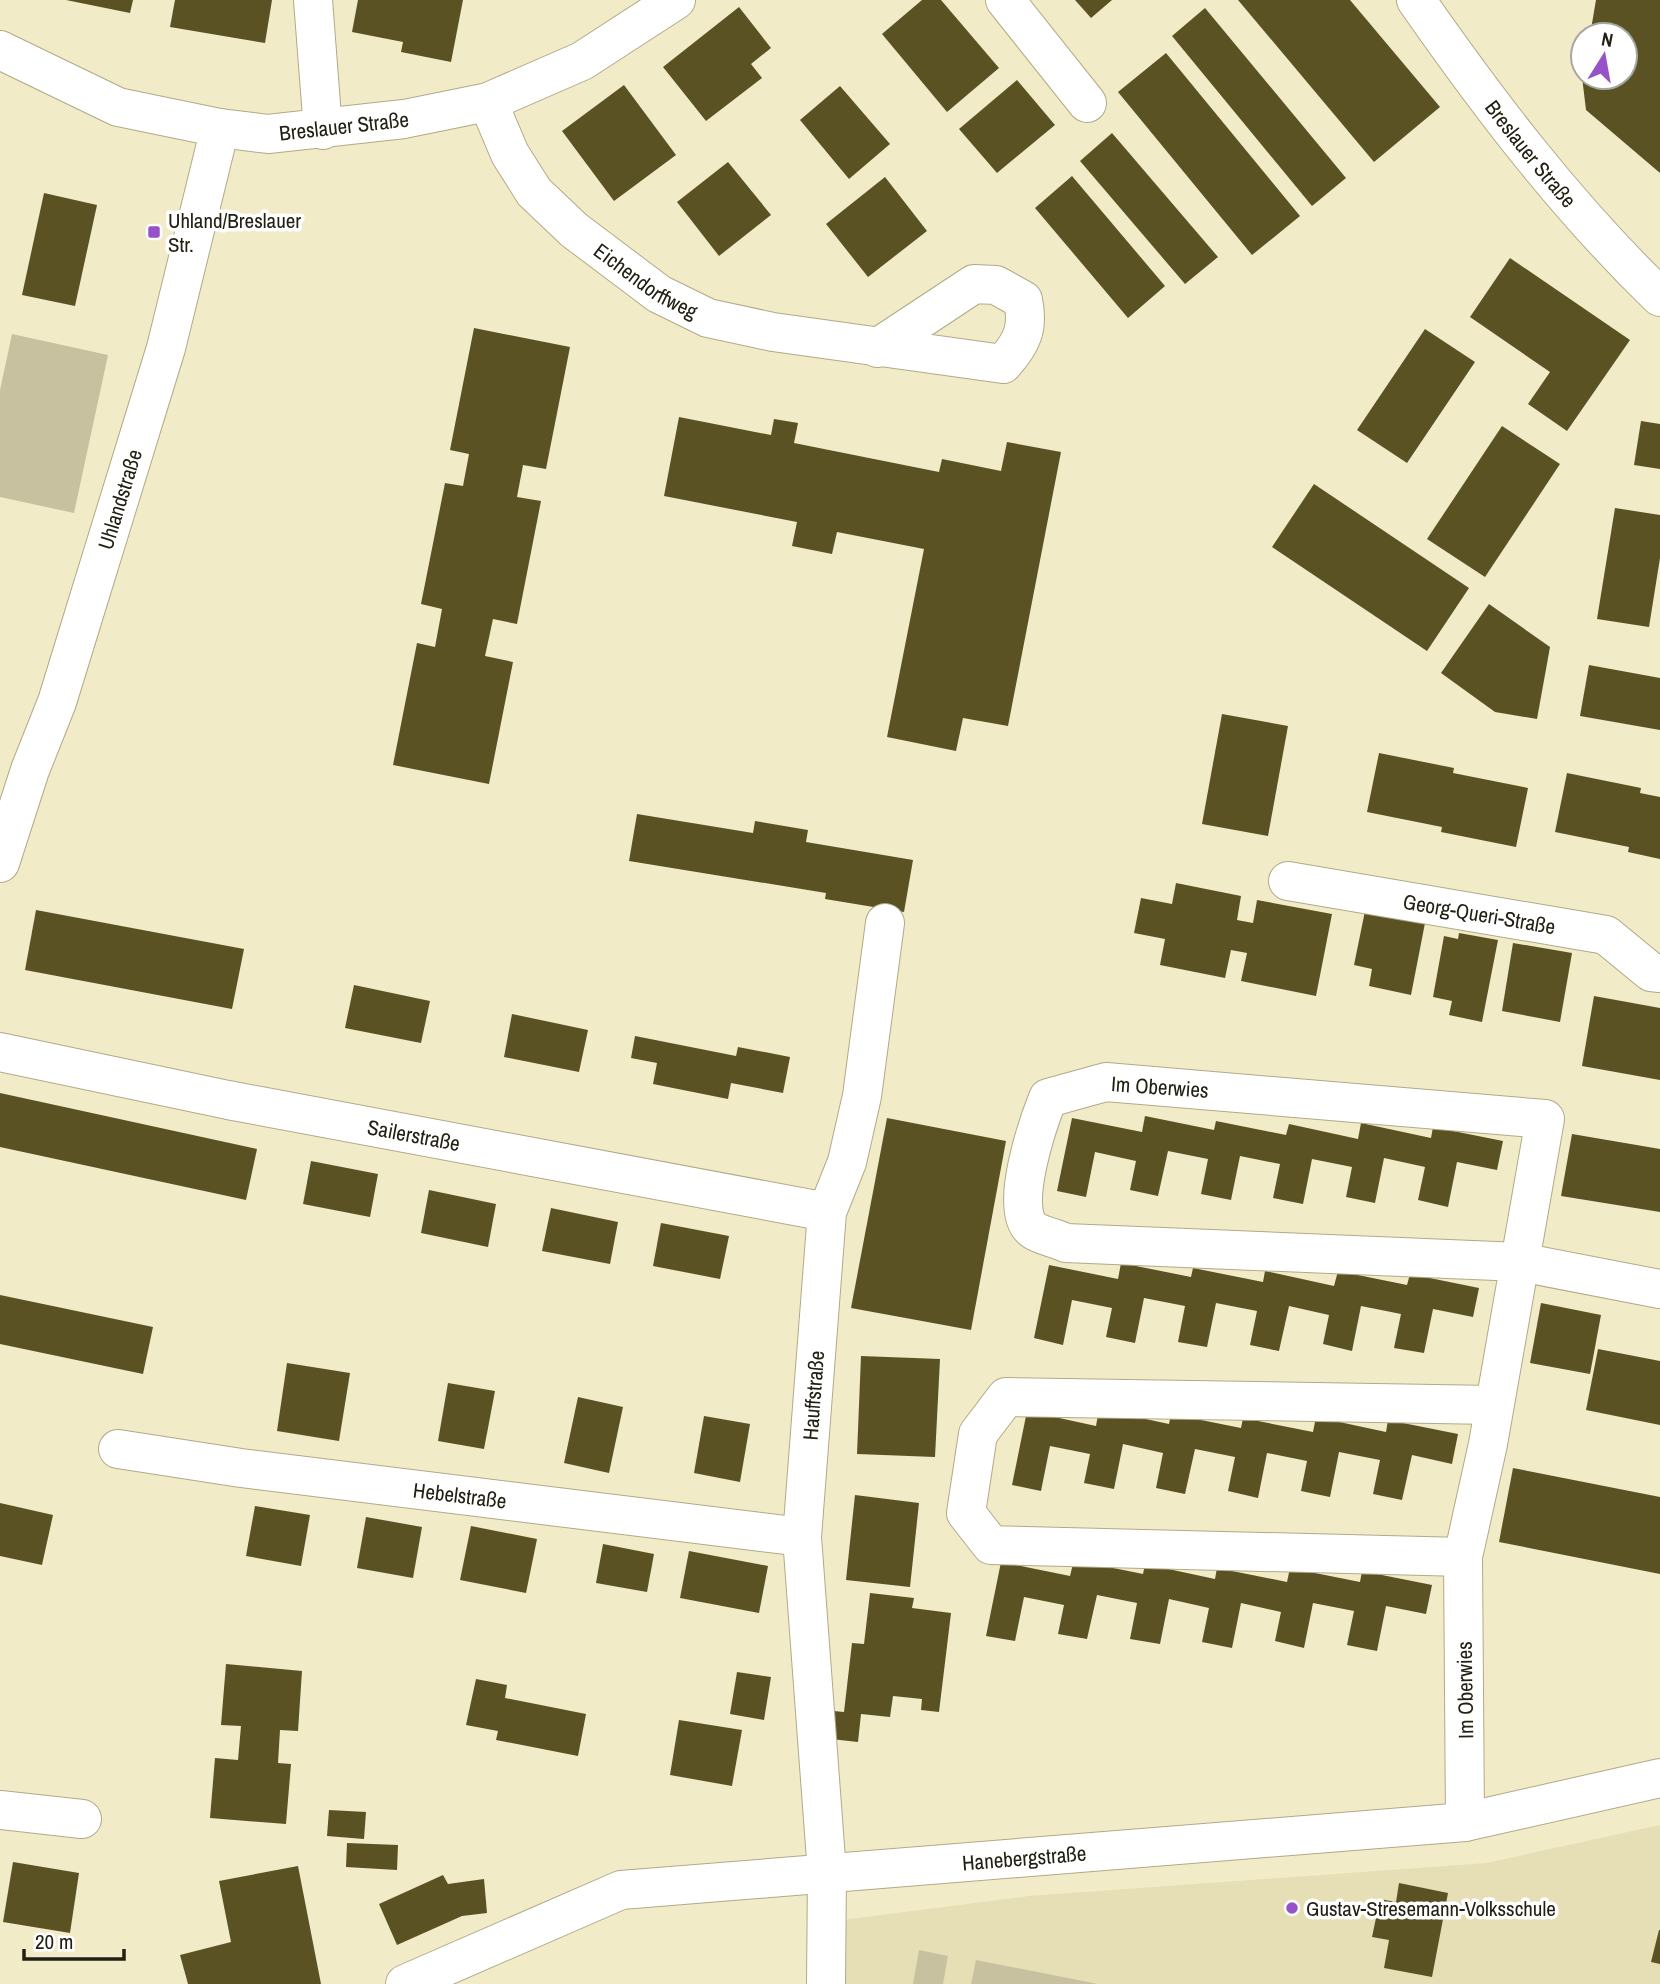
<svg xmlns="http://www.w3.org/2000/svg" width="1660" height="1984" font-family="'Archivo Narrow',sans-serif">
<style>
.built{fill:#e6deb5}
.green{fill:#c8c19f}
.building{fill:#5b5224}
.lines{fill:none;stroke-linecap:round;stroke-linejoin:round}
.minor-casing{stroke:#b0aa89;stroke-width:40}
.minor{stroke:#fff;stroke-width:38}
.poi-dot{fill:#9653c7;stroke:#fff;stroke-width:2.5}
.labels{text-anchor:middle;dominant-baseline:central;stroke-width:7;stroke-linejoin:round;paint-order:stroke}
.street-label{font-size:21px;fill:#222013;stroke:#fff}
.poi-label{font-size:21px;fill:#222013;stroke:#fff;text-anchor:start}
</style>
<rect width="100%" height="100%" fill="#f1ebc8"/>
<polygon class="built" points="1660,1825 1660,1984 840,1984 842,1920 1029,1896 1487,1863"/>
<g class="green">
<polygon points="12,334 108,355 74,513 0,497 0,390"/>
<polygon points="919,1950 948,1956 943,1984 913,1984"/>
<polygon points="976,1960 1098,1984 971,1984"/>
</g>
<g class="building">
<polygon points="66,0 133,0 130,13"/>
<polygon points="175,0 272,0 265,43 170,27"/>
<polygon points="358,0 463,0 451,62 401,52 403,42 352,32"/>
<polygon points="922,0 941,0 999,68 947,112 882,34"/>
<polygon points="1075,0 1112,0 1091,18"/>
<polygon points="1238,0 1350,0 1440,107 1374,162"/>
<polygon points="1596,0 1660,0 1660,173 1586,110 1582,77 1625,77 1625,35 1590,35"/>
<polygon points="739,7 771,48 751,64 762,78 706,121 663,67"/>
<polygon points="1205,8 1346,178 1312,206 1172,36"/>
<polygon points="1166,53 1300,216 1252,255 1118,92"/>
<polygon points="1017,80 1055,125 997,173 959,129"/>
<polygon points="624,85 676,155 614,201 562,131"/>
<polygon points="840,86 890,144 849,179 800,120"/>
<polygon points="1112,133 1218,257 1185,284 1080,161"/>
<polygon points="728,162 771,215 719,256 677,202"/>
<polygon points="1072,176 1165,286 1128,318 1035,208"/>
<polygon points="885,177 927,231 868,277 826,224"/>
<polygon points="44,193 97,205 75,306 22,295"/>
<polygon points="1510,258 1630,340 1567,431 1528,404 1550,372 1470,317"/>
<polygon points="474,328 570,347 546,469 523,465 517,497 541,501 517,624 493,619 485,656 513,662 489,784 393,765 417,643 435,647 442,609 421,604 445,483 463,486 469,454 450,450"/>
<polygon points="1425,329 1475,362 1407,463 1357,430"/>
<polygon points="679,417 771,435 774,419 798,423 794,443 939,472 942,459 1001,471 1007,442 1061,452 1008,726 963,718 956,751 887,737 924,549 837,532 832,554 792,546 797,522 664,496"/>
<polygon points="1641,421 1660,424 1660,469 1634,465"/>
<polygon points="1502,426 1560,464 1485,577 1427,539"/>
<polygon points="1314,484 1469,588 1427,651 1272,547"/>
<polygon points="1615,508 1660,515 1660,558 1649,627 1597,619"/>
<polygon points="1489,604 1550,647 1537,719 1495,712 1441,673"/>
<polygon points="1589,665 1660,678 1660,730 1580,716"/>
<polygon points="1222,714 1288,726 1268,836 1202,824"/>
<polygon points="1379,753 1454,768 1453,773 1528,788 1516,847 1441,832 1442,827 1367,812"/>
<polygon points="1567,773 1641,788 1640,793 1660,797 1660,859 1628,852 1629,847 1555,832"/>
<polygon points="637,814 753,833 755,821 808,830 806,842 913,860 904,912 825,899 826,893 629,861"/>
<polygon points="1176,883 1241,896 1237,920 1253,923 1257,900 1332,914 1316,996 1241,981 1247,953 1231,950 1225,978 1160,965 1165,939 1134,933 1141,898 1172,904"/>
<polygon points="36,910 244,949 232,1009 25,970"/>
<polygon points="1365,911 1425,923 1411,995 1369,986 1372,969 1354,965"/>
<polygon points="1459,933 1498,940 1482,1022 1449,1015 1452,1001 1433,997 1444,936 1458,939"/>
<polygon points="1513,943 1572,953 1560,1022 1502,1011"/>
<polygon points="354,985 430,1001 421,1043 345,1028"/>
<polygon points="1594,996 1660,1008 1660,1080 1582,1066"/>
<polygon points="512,1014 588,1030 579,1072 504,1057"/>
<polygon points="635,1036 736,1056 738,1047 790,1057 783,1093 731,1083 728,1099 653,1084 657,1063 631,1058"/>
<polygon points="0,1093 257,1149 246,1200 0,1147"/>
<polygon points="1145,1116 1214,1130 1216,1121 1286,1135 1289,1124 1358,1139 1361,1123 1431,1138 1433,1127 1503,1141 1497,1170 1457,1162 1448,1207 1418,1200 1425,1167 1384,1158 1375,1203 1346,1197 1352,1167 1312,1159 1303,1204 1273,1198 1280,1164 1240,1156 1231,1200 1201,1194 1208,1159 1168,1151 1158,1196 1130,1190 1136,1161 1095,1152 1086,1197 1057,1191 1072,1118 1142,1132"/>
<polygon points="887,1118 1006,1141 971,1330 851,1308"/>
<polygon points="1572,1134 1660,1149 1660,1212 1561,1196"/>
<polygon points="311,1161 378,1174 370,1217 303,1204"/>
<polygon points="429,1190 496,1204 488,1247 421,1233"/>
<polygon points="551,1208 618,1222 610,1264 542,1251"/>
<polygon points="661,1223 729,1236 720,1279 653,1266"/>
<polygon points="1121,1263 1191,1277 1193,1268 1263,1282 1265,1271 1334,1286 1338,1271 1407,1285 1410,1274 1479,1288 1473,1317 1433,1309 1424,1353 1394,1348 1401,1314 1361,1306 1352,1351 1323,1344 1329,1315 1289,1306 1279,1351 1250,1345 1257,1311 1216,1303 1207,1347 1178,1342 1185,1306 1144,1298 1135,1343 1106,1337 1112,1308 1072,1300 1063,1345 1034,1338 1049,1265 1118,1279"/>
<polygon points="0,1295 153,1327 143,1374 0,1344"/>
<polygon points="1541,1303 1601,1315 1590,1374 1530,1363"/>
<polygon points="1598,1349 1660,1361 1660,1425 1586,1410"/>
<polygon points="861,1356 940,1359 935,1457 857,1454"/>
<polygon points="287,1363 350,1373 339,1441 277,1431"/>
<polygon points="448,1383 495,1391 484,1449 438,1441"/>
<polygon points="578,1397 623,1407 609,1473 564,1463"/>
<polygon points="1099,1409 1169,1424 1171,1414 1241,1428 1243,1418 1313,1432 1316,1417 1386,1432 1388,1420 1458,1434 1452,1464 1412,1455 1402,1500 1373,1494 1380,1460 1339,1452 1330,1497 1301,1491 1307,1461 1267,1453 1258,1498 1228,1491 1235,1457 1195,1449 1185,1494 1156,1488 1163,1453 1123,1444 1114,1489 1084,1483 1090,1454 1050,1446 1041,1491 1012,1485 1027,1411 1096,1426"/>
<polygon points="704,1416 750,1424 740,1482 694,1473"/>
<polygon points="1513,1468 1660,1497 1660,1574 1499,1542"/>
<polygon points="855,1495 919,1503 910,1587 846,1580"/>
<polygon points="0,1503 53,1515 42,1565 0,1556"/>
<polygon points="255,1506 310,1515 301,1566 246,1556"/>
<polygon points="366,1517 422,1527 413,1578 357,1568"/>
<polygon points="471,1526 537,1539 526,1593 460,1580"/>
<polygon points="603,1544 654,1554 647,1592 596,1583"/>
<polygon points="689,1551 768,1566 759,1613 680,1598"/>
<polygon points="1074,1560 1143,1574 1145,1564 1215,1579 1217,1568 1287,1582 1290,1568 1360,1582 1362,1571 1432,1585 1426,1614 1386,1606 1377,1651 1347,1645 1354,1611 1313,1603 1304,1648 1275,1641 1281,1612 1241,1603 1232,1648 1202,1642 1209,1608 1169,1599 1160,1644 1130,1639 1137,1603 1097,1595 1087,1639 1058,1634 1064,1605 1024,1597 1015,1641 986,1636 1001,1562 1070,1576"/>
<polygon points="870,1593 914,1598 912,1608 951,1613 939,1712 921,1710 922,1699 893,1696 890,1717 861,1714 858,1742 831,1739 834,1711 844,1712 852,1643 864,1644"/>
<polygon points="226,1664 302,1671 298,1731 280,1730 278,1763 291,1764 286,1824 210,1818 215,1758 238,1760 241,1726 221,1725"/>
<polygon points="737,1672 771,1677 764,1720 730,1714"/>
<polygon points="476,1679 507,1685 505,1698 586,1714 578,1756 496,1740 498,1731 466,1725"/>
<polygon points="679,1720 742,1730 732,1786 670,1775"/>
<polygon points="329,1810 366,1812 364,1839 327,1836"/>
<polygon points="347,1843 398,1845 397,1870 346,1867"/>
<polygon points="13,1862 79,1873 70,1933 3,1922"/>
<polygon points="298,1866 321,1984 188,1984 180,1955 231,1942 219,1881"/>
<polygon points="443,1875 448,1884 484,1879 487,1913 462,1916 397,1945 379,1904"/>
<polygon points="1399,1883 1448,1893 1432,1977 1384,1968 1389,1940 1372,1937 1380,1899 1396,1902"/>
<polygon points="1659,1930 1660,1930 1660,1964 1651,1962"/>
</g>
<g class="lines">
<defs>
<g id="minor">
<polyline points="313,0 323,130"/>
<polyline points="1005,0 1087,103"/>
<path id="s1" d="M 1416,0 C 1490,106 1567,207 1660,297"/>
<path id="s2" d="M 0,50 L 118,107 L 220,128 L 268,134 L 404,119 L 488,102 L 582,61 L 676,0"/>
<path id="s3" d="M 488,102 L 510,154 L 534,192 L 574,230 L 659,294 L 708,318 L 773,332 L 1003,364 C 1022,343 1029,328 1023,300 L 996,285 L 974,284 L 877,348"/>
<path id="s4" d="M 0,863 L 30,770 L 57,702 L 166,348 L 220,128"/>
<path id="s5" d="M 1288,881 L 1606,935 L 1651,972 L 1660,973"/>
<path id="s6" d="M 0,1052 L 228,1100 L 827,1212"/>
<path id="s7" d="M 118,1449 L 241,1468 L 802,1537"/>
<polyline points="1463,1557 991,1545 966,1513 978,1434 1006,1397 1494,1405"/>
<polyline points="0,1810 82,1819"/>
<path d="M 1465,1822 L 1463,1557 L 1488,1444 L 1545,1119 L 1106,1082 L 1048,1098 C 1038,1123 1009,1207 1031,1228 C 1038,1235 1056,1238 1066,1243 L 1520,1262 L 1660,1289"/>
<path id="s8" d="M 405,1984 L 621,1890 L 1465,1822 L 1660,1778"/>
<path id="s9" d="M 826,1984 L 827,1873 L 802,1537 L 827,1212 L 847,1162 L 862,1096 L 885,923"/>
</g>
</defs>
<use href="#minor" class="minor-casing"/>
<use href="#minor" class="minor"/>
</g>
<g class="poi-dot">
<rect x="147" y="225" width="14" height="14" rx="3.5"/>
<circle cx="1292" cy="1908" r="7"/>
</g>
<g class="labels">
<g class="street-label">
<text stroke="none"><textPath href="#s2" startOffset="360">Breslauer Straße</textPath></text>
<text stroke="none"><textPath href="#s1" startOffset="192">Breslauer Straße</textPath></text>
<text stroke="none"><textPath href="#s3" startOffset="245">Eichendorffweg</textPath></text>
<text stroke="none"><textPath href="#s4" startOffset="383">Uhlandstraße</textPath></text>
<text stroke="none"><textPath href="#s5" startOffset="194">Georg-Queri-Straße</textPath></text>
<text transform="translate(1160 1087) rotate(4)">Im Oberwies</text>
<text stroke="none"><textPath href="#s6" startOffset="422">Sailerstraße</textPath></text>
<text stroke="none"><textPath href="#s9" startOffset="590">Hauffstraße</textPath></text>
<text stroke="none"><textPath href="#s7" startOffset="345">Hebelstraße</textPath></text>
<text transform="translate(1465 1690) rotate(-91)">Im Oberwies</text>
<text stroke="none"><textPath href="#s8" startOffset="640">Hanebergstraße</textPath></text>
</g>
<g class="poi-label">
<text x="168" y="220">Uhland/Breslauer<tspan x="168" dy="24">Str.</tspan></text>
<text x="1306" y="1908">Gustav-Stresemann-Volksschule</text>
</g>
</g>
<g transform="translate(1604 56) rotate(11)"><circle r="33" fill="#ffffff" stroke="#a7a6a1" stroke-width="2"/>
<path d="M0-5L12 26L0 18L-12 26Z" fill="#9653c7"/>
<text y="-10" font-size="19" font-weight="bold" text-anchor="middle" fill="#222013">N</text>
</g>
<path d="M24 1949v10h100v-10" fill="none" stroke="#222013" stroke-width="3.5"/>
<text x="35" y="1949" font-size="21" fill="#222013" stroke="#ffffff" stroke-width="5" paint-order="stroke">20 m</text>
</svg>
